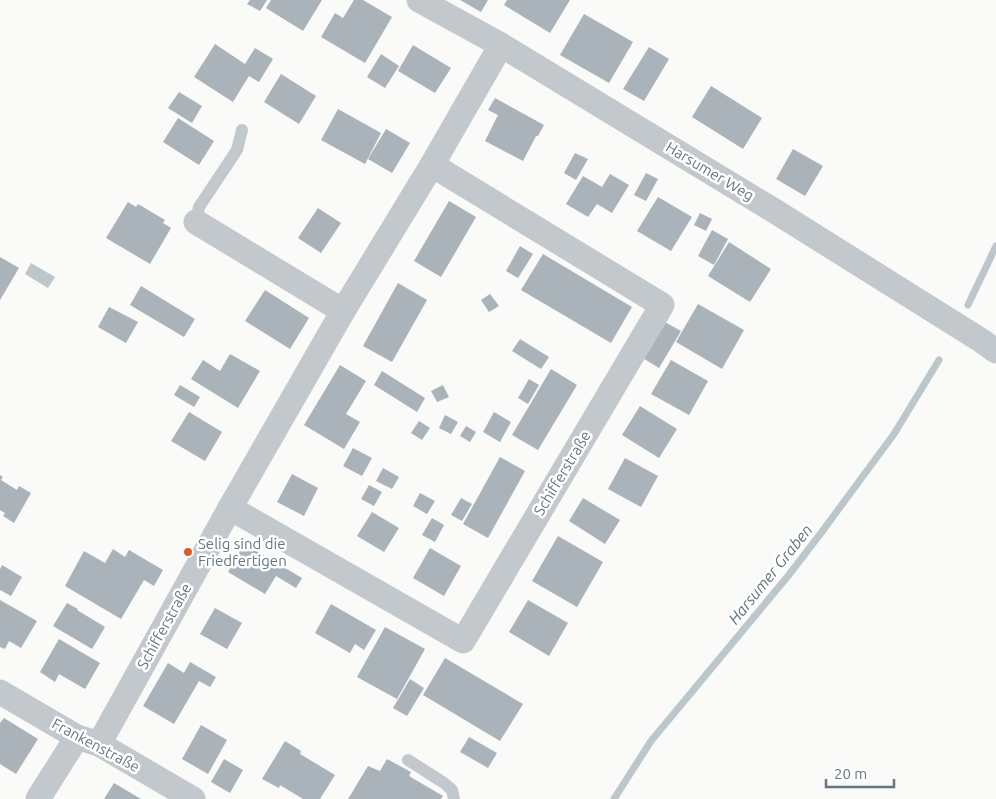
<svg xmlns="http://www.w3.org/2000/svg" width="996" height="799" font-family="Ubuntu,sans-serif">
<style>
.water{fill:#bbc7cb}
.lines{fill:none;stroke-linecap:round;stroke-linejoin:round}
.stream{stroke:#bbc7cb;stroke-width:7}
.building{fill:#aab3b9}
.lane{stroke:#c3c8cc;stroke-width:12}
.street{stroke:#c3c8cc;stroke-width:25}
.poi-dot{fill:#e4572e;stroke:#fff;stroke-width:2}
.labels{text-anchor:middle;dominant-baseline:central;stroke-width:5;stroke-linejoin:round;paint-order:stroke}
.street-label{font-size:15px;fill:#657683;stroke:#fff}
.poi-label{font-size:15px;fill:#657683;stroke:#fff;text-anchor:start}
.water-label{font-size:16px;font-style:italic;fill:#60757c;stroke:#fff}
</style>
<rect width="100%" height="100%" fill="#fafaf8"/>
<polygon class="water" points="31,263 55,277 48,288 25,274"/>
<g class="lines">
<g class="stream">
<polyline points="968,305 996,246"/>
<polyline points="614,799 651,741 788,576 821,533 894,434 939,360"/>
</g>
</g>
<g class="building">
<polygon points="250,0 267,0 260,11 247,4"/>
<polygon points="271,0 322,0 303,31 266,8"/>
<polygon points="354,0 363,0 392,17 365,63 321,37 335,13 343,18"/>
<polygon points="460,0 488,0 481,12"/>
<polygon points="507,0 570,0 550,33 504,5"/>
<polygon points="584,14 633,42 609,83 560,55"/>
<polygon points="215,44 245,64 255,48 273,59 259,82 249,76 233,102 194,77"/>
<polygon points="413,45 451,68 435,93 398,71"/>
<polygon points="649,47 669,59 644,101 623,89"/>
<polygon points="381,54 399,66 385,88 367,77"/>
<polygon points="281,74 316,96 299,124 264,102"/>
<polygon points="711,86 762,118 743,149 692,117"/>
<polygon points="179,92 202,106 192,123 168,108"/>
<polygon points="495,98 544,125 538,136 536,136 523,161 485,141 498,115 488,110"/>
<polygon points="338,109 381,133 365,164 321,140"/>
<polygon points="178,118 214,141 199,165 163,142"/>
<polygon points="386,129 410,143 392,173 368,159"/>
<polygon points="793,149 823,166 805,196 776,179"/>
<polygon points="575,153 588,159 576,180 564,173"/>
<polygon points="646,173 658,179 646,201 634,195"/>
<polygon points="610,174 629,185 612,213 597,204 588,217 566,204 583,176 602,187"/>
<polygon points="658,197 692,217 671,251 637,231"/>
<polygon points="449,201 476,217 441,277 414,261"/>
<polygon points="128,202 136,207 138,204 165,220 163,223 171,228 150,264 106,238"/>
<polygon points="318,208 341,223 321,253 298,238"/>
<polygon points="700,213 712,219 706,231 694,225"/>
<polygon points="712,230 728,239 714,265 698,256"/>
<polygon points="729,242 771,269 750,302 708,276"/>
<polygon points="520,246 533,254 518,278 506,271"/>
<polygon points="543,254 632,307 611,343 521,290"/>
<polygon points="0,257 19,268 0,300"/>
<polygon points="398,283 427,300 392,362 363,346"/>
<polygon points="141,286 195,319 184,337 130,305"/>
<polygon points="265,290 309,318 290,349 245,321"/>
<polygon points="490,294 499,306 489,312 481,300"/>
<polygon points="698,304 744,330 722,369 676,342"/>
<polygon points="109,307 138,322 126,343 98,327"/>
<polygon points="663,321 681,331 659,368 641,357"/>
<polygon points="520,339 549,357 541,369 512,351"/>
<polygon points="230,354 260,371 238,408 191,379 203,360 220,371"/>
<polygon points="671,360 708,381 689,415 651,394"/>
<polygon points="340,365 366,381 346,414 360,422 344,449 304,425"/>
<polygon points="551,369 577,385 538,450 512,435"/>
<polygon points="382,371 425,398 417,412 374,385"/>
<polygon points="529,379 539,385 528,404 518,398"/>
<polygon points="180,385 200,397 194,407 174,395"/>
<polygon points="443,385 449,397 437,402 431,391"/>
<polygon points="640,406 677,429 659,458 622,435"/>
<polygon points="189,412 222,432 205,461 171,441"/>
<polygon points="494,412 511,422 500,442 483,432"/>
<polygon points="445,415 458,422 451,434 439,428"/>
<polygon points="419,421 430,428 422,440 411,433"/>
<polygon points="466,426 476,432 470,442 460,436"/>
<polygon points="353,448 372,458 362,476 343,466"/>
<polygon points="500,457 525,471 488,538 463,524"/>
<polygon points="625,458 658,476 641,507 608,489"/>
<polygon points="383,468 399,477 392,489 376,481"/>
<polygon points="292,474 318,488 304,516 277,502"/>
<polygon points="0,475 3,477 1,480 17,490 19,486 31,493 14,523 3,516 5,513 0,510"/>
<polygon points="369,485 382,492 374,506 361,499"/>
<polygon points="420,493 435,501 427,514 413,506"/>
<polygon points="461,498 472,504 462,521 451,515"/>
<polygon points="583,498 620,520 605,544 569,521"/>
<polygon points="372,512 399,528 384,552 357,536"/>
<polygon points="432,518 444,525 435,542 422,535"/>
<polygon points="558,536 603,562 577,607 532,581"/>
<polygon points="244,544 302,578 296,588 276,576 265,594 228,572"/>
<polygon points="430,548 461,566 444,596 413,578"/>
<polygon points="113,549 125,557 129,550 163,570 154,586 144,580 121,619 65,586 84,551 105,563"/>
<polygon points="2,565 22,577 11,596 0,590 0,569"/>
<polygon points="0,600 37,621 21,648 9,641 5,649 0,647"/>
<polygon points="528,600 568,623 549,656 509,632"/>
<polygon points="67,603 78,609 77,610 105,627 92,649 53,626"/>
<polygon points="331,604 376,630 364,650 355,644 350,653 315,633"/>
<polygon points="215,608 242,623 227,649 200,634"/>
<polygon points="385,627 425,649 397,699 357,677"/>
<polygon points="59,639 100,663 85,689 59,674 55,682 40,672"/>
<polygon points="445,658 523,704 500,741 423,695"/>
<polygon points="190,662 216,677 210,687 199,681 174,724 143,706 168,663 184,673"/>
<polygon points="410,679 424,688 407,716 393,708"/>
<polygon points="4,718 38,739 16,774 0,764 0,723"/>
<polygon points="201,725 227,740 208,774 182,759"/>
<polygon points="469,737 497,753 488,768 460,752"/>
<polygon points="285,741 301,751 300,754 335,775 320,799 303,799 280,785 279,788 262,779"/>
<polygon points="224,759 243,770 230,793 211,782"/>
<polygon points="387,759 411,772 409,776 443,796 441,799 348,799 368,766 380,771"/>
<polygon points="114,783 141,799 104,799"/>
</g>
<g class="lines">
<g class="lane">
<polyline points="196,222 199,207 237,150 242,130"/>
<polyline points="408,760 444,783 452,790 454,799"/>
</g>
<g class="street">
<polyline points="419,0 501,45 773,210 982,341 996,351"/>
<polyline points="196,222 343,311"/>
<polyline points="230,508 463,641 662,305 432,165"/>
<polyline points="0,692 77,737 99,744 193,799"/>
<polyline points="99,744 230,508 343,311 432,165 501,45"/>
<polyline points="38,799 77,737"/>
</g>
</g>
<circle class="poi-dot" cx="188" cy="552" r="5"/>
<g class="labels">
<g class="street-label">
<text transform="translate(710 171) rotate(31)">Harsumer Weg</text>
<text transform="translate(562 473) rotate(-59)">Schifferstraße</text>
<text transform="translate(164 626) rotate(-61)">Schifferstraße</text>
<text transform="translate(96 745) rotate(28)">Frankenstraße</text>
</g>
<g class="poi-label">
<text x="198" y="543">Selig sind die<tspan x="198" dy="17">Friedfertigen</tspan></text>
</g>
<g class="water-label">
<text transform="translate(770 574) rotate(-51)">Harsumer Graben</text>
</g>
</g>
<path d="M826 779v8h68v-8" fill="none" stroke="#657683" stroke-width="2.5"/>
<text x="834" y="779" font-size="15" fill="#657683" stroke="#ffffff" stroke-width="4" paint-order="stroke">20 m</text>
</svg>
